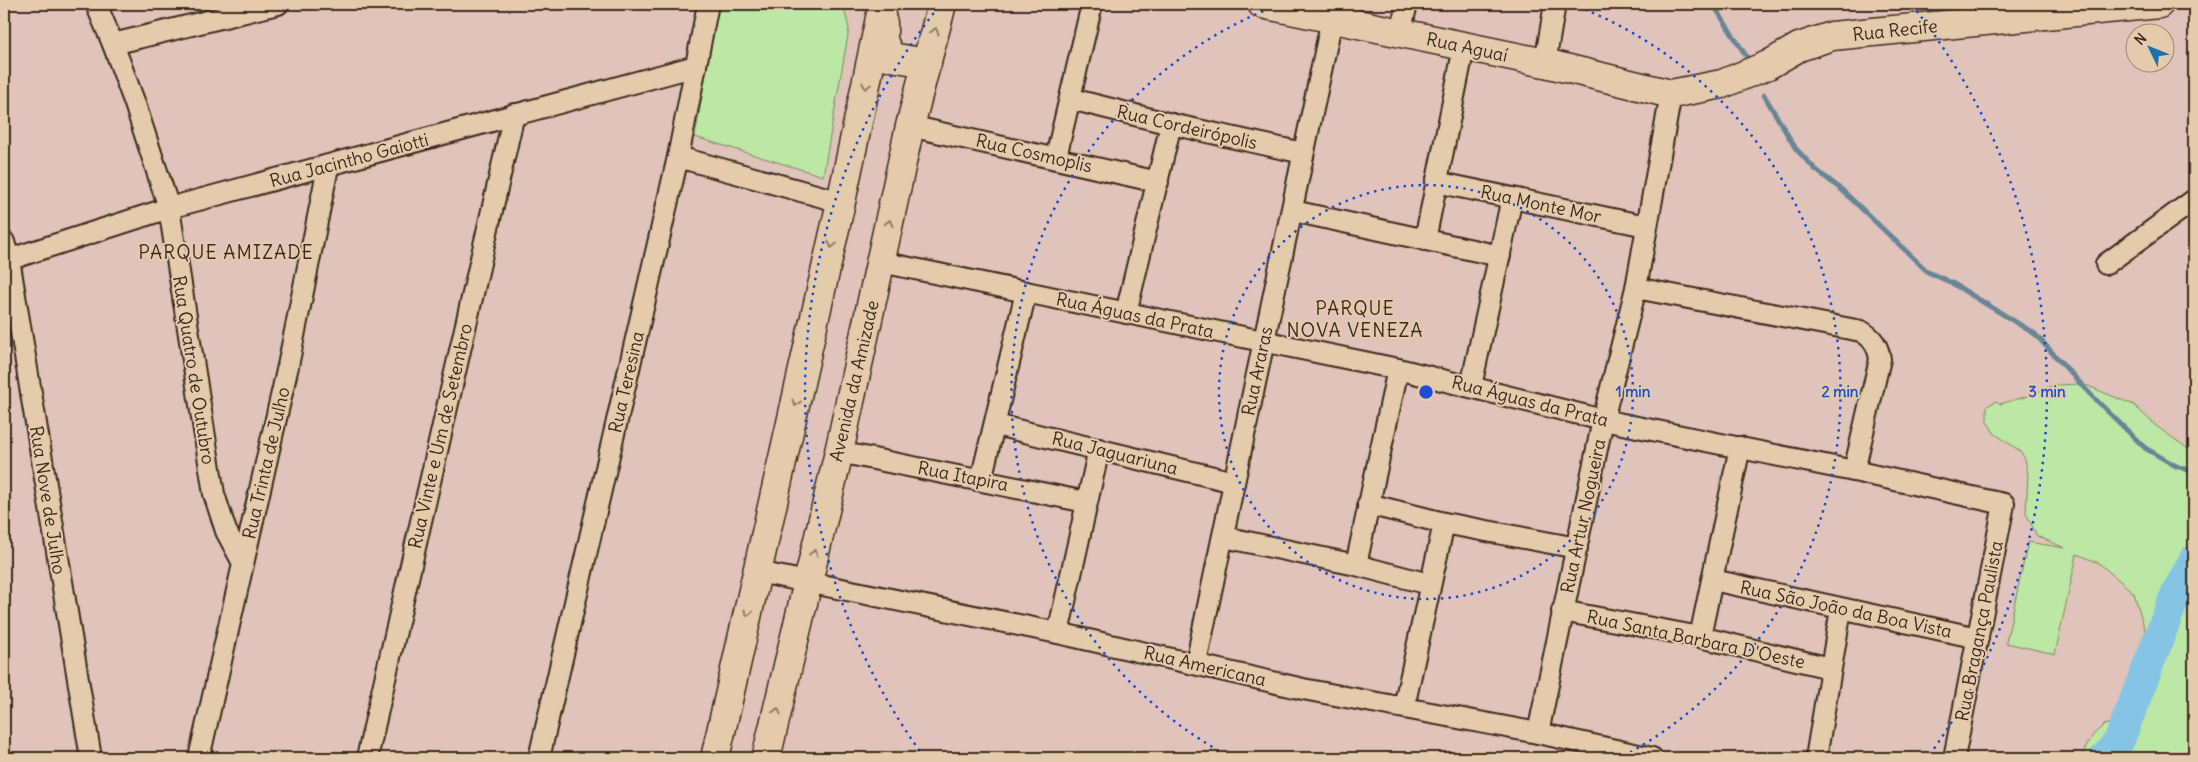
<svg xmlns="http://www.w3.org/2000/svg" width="2198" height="762" font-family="Delius,sans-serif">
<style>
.green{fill:#bce7a4;stroke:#7c8861}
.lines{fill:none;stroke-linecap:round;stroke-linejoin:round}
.stream{stroke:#688696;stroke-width:5}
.river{stroke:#86c4e6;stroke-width:31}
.street-casing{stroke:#3b2a1e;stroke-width:24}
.secondary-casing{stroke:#3b2a1e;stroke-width:31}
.primary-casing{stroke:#3b2a1e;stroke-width:31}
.street{stroke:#e4cbac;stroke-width:20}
.secondary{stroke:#e4cbac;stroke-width:28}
.primary{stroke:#e4cbac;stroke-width:28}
.oneway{stroke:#907a65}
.ring{fill:none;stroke:#1d4ed8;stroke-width:2.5;stroke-dasharray:2.5 5}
.labels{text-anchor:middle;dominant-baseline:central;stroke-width:4;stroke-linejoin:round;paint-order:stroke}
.street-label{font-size:18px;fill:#3b2a1e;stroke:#e4cbac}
.neighbourhood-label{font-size:19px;letter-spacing:1px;fill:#3b2a1e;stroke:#e4cbac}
.centre{fill:#1d4ed8;stroke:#e4cbac;stroke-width:2.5}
.ring-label{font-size:15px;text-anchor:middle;font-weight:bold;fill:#1d4ed8;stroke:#e4cbac;stroke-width:4;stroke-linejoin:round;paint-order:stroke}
</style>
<rect width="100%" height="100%" fill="#e0c3ba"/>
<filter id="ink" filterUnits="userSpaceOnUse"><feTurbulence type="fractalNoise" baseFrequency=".02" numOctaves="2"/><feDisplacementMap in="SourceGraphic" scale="10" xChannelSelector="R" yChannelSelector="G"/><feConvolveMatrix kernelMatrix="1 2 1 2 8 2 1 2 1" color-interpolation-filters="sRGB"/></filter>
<g filter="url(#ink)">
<g class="green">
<polygon points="718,4 843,4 849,29 823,176 695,137"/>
<polygon points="2083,384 2134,405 2156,426 2194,453 2194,758 2080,758 2093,735 2104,725 2121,721 2135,710 2148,663 2147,637 2134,593 2099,563 2077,554 2055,654 2006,643 2028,542 2065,548 2037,536 2026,513 2028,475 2025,459 2020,451 1994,433 1987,421 1987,406 1997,401 2000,404 2028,396 2054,385"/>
</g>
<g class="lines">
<g class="stream">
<polyline points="1713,4 1750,62"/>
<polyline points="1764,95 1796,149 1815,169 1842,190 1928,272 1952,283 2035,334 2091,395 2145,448 2176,466 2194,472"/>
</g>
<polyline class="river" points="2105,758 2119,741 2175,596 2194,560"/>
<defs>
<g id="street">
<polyline points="96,4 113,44 135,104 169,208 214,494 226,531 243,563"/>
<polyline points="1400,33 1407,4"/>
<polyline points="113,44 278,4"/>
<polyline points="1545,63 1555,4"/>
<polyline points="1071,99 1171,124 1303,153"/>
<polyline points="910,126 1158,182"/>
<polyline points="678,157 841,202"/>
<polyline points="1056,157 1092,4"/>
<polyline points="1436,182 1646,226"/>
<polyline points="1293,211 1500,256"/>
<polyline points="1425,240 1464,47"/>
<polyline points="4,242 9,259 91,758"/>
<polyline points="4,261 169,208 696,66"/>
<polyline points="881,262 1398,369 1603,420 1854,471 2004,504 1954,758"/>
<polyline points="2106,264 2194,200"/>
<path d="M 1636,288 L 1861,331 C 1873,338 1878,346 1880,359 L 1854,471"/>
<polyline points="1126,313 1171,124"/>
<polyline points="1471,386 1512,198"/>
<polyline points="996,425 1234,482"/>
<polyline points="839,452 1086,502"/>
<polyline points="981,480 1026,292"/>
<polyline points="1368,504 1444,523 1577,548"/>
<polyline points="1224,537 1356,565 1429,584"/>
<polyline points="1356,565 1398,369"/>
<polyline points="758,572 1058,633 1303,689 1538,733 1652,758"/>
<polyline points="1713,580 1978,638"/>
<polyline points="1562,611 1700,637 1830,668"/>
<polyline points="1058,633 1099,449"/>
<polyline points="1700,637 1740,447"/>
<polyline points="1196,663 1332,19"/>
<polyline points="1404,707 1444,523"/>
<polyline points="1538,733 1603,420 1636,288 1671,94"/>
<polyline points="199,758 288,366 328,167"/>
<polyline points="367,758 514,114"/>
<polyline points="539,758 678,157 708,4"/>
<polyline points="1816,758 1841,609"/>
</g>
<polyline id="secondary" points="1262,4 1545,63 1671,94 1722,84 1768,65 1799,47 1832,36 2159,4"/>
<g id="primary">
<polyline points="883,23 883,41 891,57 927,63"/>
<polyline points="715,758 841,202 883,4"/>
<polyline points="766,758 839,452 910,126 942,4"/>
</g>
</defs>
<use href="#street" class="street-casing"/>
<use href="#secondary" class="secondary-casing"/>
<use href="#primary" class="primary-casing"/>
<use href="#street" class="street"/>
<use href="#secondary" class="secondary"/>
<use href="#primary" class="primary"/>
</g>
<defs><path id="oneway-chevron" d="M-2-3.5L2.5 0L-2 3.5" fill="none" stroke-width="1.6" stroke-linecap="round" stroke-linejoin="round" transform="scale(1.25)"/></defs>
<g class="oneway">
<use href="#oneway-chevron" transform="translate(935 31) rotate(-76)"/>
<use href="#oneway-chevron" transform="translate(866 86) rotate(102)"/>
<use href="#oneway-chevron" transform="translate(889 223) rotate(-78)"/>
<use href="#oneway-chevron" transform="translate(832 245) rotate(103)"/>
<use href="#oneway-chevron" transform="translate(796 403) rotate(103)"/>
<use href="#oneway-chevron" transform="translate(814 553) rotate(-77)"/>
<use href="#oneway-chevron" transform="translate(748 613) rotate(103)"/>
<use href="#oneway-chevron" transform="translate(777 711) rotate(-77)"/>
</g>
</g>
<g class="ring">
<circle cx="1426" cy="392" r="207"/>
<path d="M1232 758A414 414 0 0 1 1281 4M1571 4A414 414 0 0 1 1620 758"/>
<path d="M924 757A621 621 0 0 1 940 5M1912 5A621 621 0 0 1 1928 757"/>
</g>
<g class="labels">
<g class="street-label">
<text transform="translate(1895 30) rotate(-6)">Rua Recife</text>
<text transform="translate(1467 47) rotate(12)">Rua Aguaí</text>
<text transform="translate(1187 127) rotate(13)">Rua Cordeirópolis</text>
<text transform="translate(1034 153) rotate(13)">Rua Cosmoplis</text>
<text transform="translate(349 160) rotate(-15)">Rua Jacintho Gaiotti</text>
<text transform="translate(1541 204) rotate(12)">Rua Monte Mor</text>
<text transform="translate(1135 315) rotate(12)">Rua Águas da Prata</text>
<text transform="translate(194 370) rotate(81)">Rua Quatro de Outubro</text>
<text transform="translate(1257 371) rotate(-78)">Rua Araras</text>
<text transform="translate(854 381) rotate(-77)">Avenida da Amizade</text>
<text transform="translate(626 382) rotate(-77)">Rua Teresina</text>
<text transform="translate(1530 401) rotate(14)">Rua Águas da Prata</text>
<text transform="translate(440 436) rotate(-77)">Rua Vinte e Um de Setembro</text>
<text transform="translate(1115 453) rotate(14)">Rua Jaguariuna</text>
<text transform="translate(266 463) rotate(-77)">Rua Trinta de Julho</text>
<text transform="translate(963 476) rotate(11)">Rua Itapira</text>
<text transform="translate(48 500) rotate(81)">Rua Nove de Julho</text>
<text transform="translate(1583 516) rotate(-78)">Rua Artur Nogueira</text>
<text transform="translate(1846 609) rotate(12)">Rua São João da Boa Vista</text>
<text transform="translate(1979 631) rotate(-79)">Rua Bragança Paulista</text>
<text transform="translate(1696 639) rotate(12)">Rua Santa Barbara D'Oeste</text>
<text transform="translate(1205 666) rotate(13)">Rua Americana</text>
</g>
<g class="neighbourhood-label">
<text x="226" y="252">PARQUE AMIZADE</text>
<text x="1355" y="308">PARQUE<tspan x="1355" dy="22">NOVA VENEZA</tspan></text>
</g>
</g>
<circle cx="1426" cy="392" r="8" class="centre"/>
<g class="ring-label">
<text x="1633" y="397">1 min</text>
<text x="1840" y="397">2 min</text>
<text x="2047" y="397">3 min</text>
</g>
<rect width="2198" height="762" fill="none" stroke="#e4cbac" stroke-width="20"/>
<rect x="10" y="10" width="2178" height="742" fill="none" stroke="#3b2a1e" stroke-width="2" filter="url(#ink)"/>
<g transform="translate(2150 48) rotate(313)"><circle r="24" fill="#e4cbac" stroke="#a08b73"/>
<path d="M0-4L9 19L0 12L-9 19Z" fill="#1f6fb2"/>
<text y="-8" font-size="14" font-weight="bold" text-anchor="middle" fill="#3b2a1e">N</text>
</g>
</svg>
